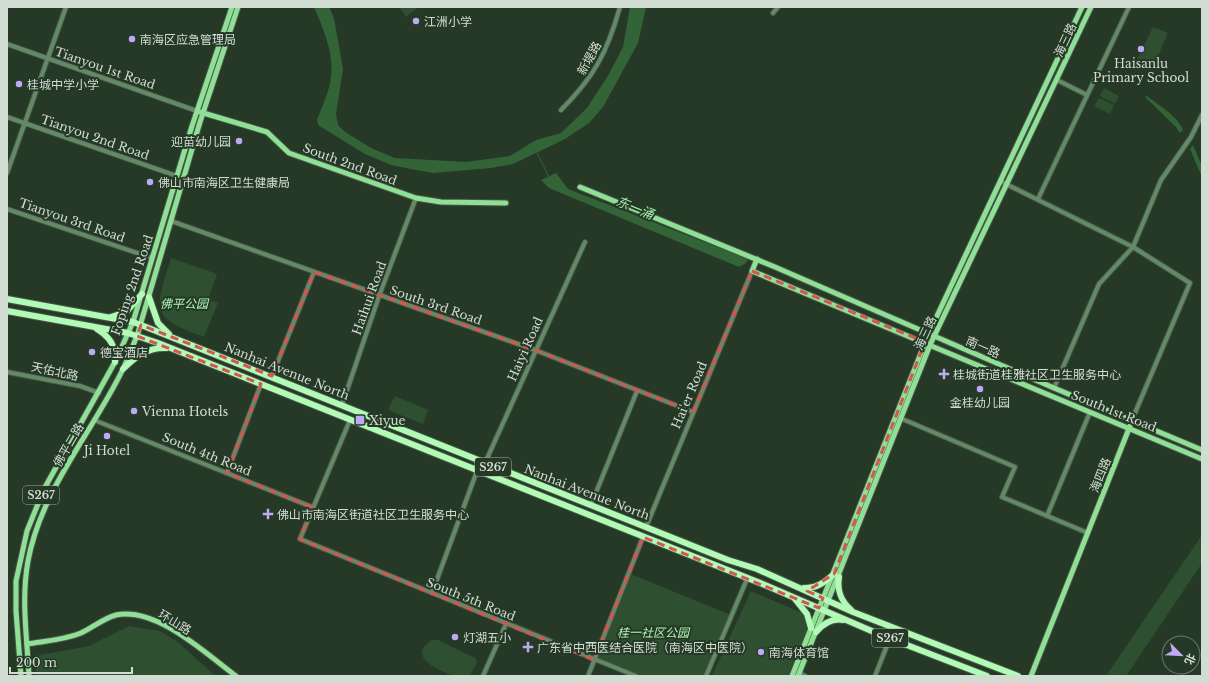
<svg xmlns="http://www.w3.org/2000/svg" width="1209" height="683" font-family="'Libre Baskerville','Noto Sans SC',serif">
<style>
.green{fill:#2e5031}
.water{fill:#336438}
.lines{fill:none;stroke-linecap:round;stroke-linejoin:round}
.stream{stroke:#336438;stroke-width:1}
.minor-casing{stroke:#455746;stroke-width:6}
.major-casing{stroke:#455746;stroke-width:7}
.highway-casing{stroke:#455746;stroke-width:8}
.minor{stroke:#648966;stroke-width:4}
.major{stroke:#90df97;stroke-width:5}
.highway{stroke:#b1fbb6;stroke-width:6}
.marked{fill:none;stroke:#d55552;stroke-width:3;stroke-dasharray:8 5;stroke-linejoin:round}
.poi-dot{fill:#bea9f5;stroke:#263927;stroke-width:1.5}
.labels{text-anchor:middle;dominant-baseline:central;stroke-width:4;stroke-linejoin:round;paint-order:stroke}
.shield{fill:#263927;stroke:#9eac9f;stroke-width:1}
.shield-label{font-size:11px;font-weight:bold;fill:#d1ddd2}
.poi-label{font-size:12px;fill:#d1ddd2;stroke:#263927;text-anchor:start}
.street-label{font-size:12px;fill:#d1ddd2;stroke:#263927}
.park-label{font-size:12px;font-style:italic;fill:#adf8b3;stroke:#263927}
.water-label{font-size:13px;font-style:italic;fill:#a5efab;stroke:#263927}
</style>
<rect width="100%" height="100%" fill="#263927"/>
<g class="green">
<polygon points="399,7 419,7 406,17"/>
<polygon points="1153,27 1168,33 1153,67 1137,60"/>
<polygon points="1104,88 1119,96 1115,104 1100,96"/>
<polygon points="1099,98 1114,105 1110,114 1094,106"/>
<path d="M 171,258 L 217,274 L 208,299 L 218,303 L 204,337 C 149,317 155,311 171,258 Z"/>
<polygon points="395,396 428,410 423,424 388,410"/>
<polygon points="1202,535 1202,563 1126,676 1106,676"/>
<polygon points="628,573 731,615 707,676 636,676 594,660"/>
<polygon points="751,591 802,613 807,620 808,627 788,676 712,676"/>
<polygon points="129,626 160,631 179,643 215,676 36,676 35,656 89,646"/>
<path d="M 432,640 L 438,640 L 475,658 L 477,662 L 470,676 C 465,676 460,677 455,676 C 450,675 445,672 440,670 C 426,663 412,653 432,640 Z"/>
</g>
<g class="water">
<path d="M 314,7 L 329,7 L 334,18 L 343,69 L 336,114 L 338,125 L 345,132 L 373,149 L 395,158 L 466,162 L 510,156 L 536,140 L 561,133 L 587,108 L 609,74 L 623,47 L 630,7 L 646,7 L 638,43 L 603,107 L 589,123 L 565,139 L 513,164 L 491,168 L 433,173 L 411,169 L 391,165 L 365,154 L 318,125 L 317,120 C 322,106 330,91 331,76 C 334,53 323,28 314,7 Z"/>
<path d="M 1147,96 C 1158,105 1178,116 1183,130 L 1180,133 L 1176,127 L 1145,97 Z"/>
<polygon points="1193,145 1202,166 1202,177 1190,149"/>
<polygon points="556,173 568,189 748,259 746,263 739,267 549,188 541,180"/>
</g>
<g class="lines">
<polyline class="stream" points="537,153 549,177"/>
<defs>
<g id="minor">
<polyline points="773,13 778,7"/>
<polyline points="7,44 197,111"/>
<polyline points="1057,80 1087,95"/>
<path d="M 561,110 C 594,77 607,53 620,7"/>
<polyline points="7,117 177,176"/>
<polyline points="7,173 66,7"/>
<polyline points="1000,181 1133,247 1190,283 1132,420"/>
<polyline points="1038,199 1129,7"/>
<polyline points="7,209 152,258"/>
<polyline points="171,221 535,350 693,412"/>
<polyline points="7,372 80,386 99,393"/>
<polyline points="272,376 314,272"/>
<polyline points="1054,388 1099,284 1133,247 1161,180 1191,137 1202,115"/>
<polyline points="342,405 379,296 416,198"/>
<polyline points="900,418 1015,467 1002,497 1088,533"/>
<polyline points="94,420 312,507"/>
<polyline points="350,420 300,539 636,676"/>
<polyline points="485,463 585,242"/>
<polyline points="227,473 261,384"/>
<polyline points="591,505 637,391"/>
<polyline points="1047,516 1090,412"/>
<polyline points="646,527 752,271"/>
<polyline points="432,593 477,471"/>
<polyline points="799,673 805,676"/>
<polyline points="483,676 506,624"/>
<polyline points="588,676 643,537"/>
<polyline points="706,676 747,579"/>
<polyline points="875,676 890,638"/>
</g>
<g id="major">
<polyline points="200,112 267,132 289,153 416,198 441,202 506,203"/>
<polyline points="580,187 775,267 1054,388 1202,450"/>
<polyline points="757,259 752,271 1202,459"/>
<path d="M 27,644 C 45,641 64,640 81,633 C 92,628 104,618 116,615 C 157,607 205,653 236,676"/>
<polyline points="21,676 16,611 16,581 27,531 44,489 115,362 133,322 192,126 232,7"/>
<path d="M 29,676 C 27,638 21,599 28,561 C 41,490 92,433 123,369 C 128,359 132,347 137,336 L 200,122 L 238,7"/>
<polyline points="792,676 929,333 1082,7"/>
<polyline points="798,676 930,345 1091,7"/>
<polyline points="1031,676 1130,426"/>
</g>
<g id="highway">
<polyline points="149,297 158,323 169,334"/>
<polyline points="7,299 133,322 141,325 728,560 757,569 853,612 1018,676"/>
<polyline points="7,311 128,333 158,343 765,585 881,635 987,676"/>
<polyline points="111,317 126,312 142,294"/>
<path d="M 97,329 C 111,338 115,345 115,362"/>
<path d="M 123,369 C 135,357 148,347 166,348"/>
<path d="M 839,577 C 837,590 840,600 851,610"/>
<path d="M 804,588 C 816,589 825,582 834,574"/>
<polyline points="795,599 807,614 811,628"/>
<path d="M 816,632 C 823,624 832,618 843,620"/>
</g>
</defs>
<use href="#minor" class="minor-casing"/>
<use href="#major" class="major-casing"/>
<use href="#highway" class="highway-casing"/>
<use href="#minor" class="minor"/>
<use href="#major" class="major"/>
<use href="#highway" class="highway"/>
</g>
<path class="marked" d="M 752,271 L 925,342 L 834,574 L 807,591 L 823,598 L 819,608 L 643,537 L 594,660 L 300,539 L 312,507 L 227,473 L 261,384 L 137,336 L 141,325 L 272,376 L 314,272 L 535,350 L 693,412 Z"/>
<g class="poi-dot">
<circle cx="416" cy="21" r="4"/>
<circle cx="132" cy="39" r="4"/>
<circle cx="1141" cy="49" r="4"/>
<circle cx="19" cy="84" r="4"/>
<circle cx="239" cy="141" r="4"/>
<circle cx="150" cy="182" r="4"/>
<circle cx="92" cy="352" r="4"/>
<path d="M942 368h4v4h4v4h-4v4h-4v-4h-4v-4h4z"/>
<circle cx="980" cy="389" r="4"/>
<circle cx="134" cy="411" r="4"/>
<rect x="355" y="415" width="10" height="10" rx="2"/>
<circle cx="107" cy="436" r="4"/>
<path d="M266 508h4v4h4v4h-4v4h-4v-4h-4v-4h4z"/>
<circle cx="455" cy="637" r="4"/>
<path d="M526 641h4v4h4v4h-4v4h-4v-4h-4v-4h4z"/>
<circle cx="761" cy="652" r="4"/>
</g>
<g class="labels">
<g class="shield">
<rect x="475" y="458" width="36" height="18" rx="3"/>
<rect x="23" y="486" width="36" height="18" rx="3"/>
<rect x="872" y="629" width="36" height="18" rx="3"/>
</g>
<g class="shield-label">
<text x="493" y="467">S267</text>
<text x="41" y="495">S267</text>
<text x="890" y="638">S267</text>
</g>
<g class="poi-label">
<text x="424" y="21">江洲小学</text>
<text x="140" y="39">南海区应急管理局</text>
<text x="1141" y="63" text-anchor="middle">Haisanlu<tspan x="1141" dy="14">Primary School</tspan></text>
<text x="27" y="84">桂城中学小学</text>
<text x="231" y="141" text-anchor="end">迎苗幼儿园</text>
<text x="158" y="182">佛山市南海区卫生健康局</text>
<text x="100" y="352">德宝酒店</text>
<text x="953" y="374">桂城街道桂雅社区卫生服务中心</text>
<text x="980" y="402" text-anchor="middle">金桂幼儿园</text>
<text x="142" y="411">Vienna Hotels</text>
<text x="369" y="420">Xiyue</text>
<text x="107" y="450" text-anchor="middle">Ji Hotel</text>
<text x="277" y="514">佛山市南海区街道社区卫生服务中心</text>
<text x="463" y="637">灯湖五小</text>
<text x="537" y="647">广东省中西医结合医院（南海区中医院）</text>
<text x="769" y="652">南海体育馆</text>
</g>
<g class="street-label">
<text transform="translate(1065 40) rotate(-65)">海三路</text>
<text transform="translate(589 58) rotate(-61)">新堤路</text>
<text transform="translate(105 68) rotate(19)">Tianyou 1st Road</text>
<text transform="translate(95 137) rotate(19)">Tianyou 2nd Road</text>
<text transform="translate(350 164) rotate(20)">South 2nd Road</text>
<text transform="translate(72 220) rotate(19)">Tianyou 3rd Road</text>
<text transform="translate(132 285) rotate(-71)">Foping 2nd Road</text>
<text transform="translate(369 298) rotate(-70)">Haihui Road</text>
<text transform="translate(436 305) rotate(19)">South 3rd Road</text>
<text transform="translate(925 333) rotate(-65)">海三路</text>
<text transform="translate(983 347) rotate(23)">南一路</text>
<text transform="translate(525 349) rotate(-66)">Haiyi Road</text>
<text transform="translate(55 371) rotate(12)">天佑北路</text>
<text transform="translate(287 371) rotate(22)">Nanhai Avenue North</text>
<text transform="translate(689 395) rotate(-67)">Hai'er Road</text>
<text transform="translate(1114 411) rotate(22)">South 1st Road</text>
<text transform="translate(68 445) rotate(-60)">佛平二路</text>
<text transform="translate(207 454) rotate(22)">South 4th Road</text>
<text transform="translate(1100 475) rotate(-68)">海四路</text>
<text transform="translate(587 492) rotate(21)">Nanhai Avenue North</text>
<text transform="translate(471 599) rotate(22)">South 5th Road</text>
<text transform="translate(175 622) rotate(31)">环山路</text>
</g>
<g class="park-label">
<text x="184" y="303">佛平公园</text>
<text x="653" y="632">桂一社区公园</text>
</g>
<g class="water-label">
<text transform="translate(635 208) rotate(22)">东一涌</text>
</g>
</g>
<rect width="1209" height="683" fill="none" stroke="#d1ddd2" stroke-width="16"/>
<g transform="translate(1181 655) rotate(114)"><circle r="19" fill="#263927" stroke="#6a7b6b"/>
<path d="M0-3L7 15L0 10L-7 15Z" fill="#bea9f5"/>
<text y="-6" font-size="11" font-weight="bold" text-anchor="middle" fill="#d1ddd2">北</text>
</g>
<path d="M10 667v6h122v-6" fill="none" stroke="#d1ddd2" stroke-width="2"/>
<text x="16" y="667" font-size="12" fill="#d1ddd2" stroke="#263927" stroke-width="3" paint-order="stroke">200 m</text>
</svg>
